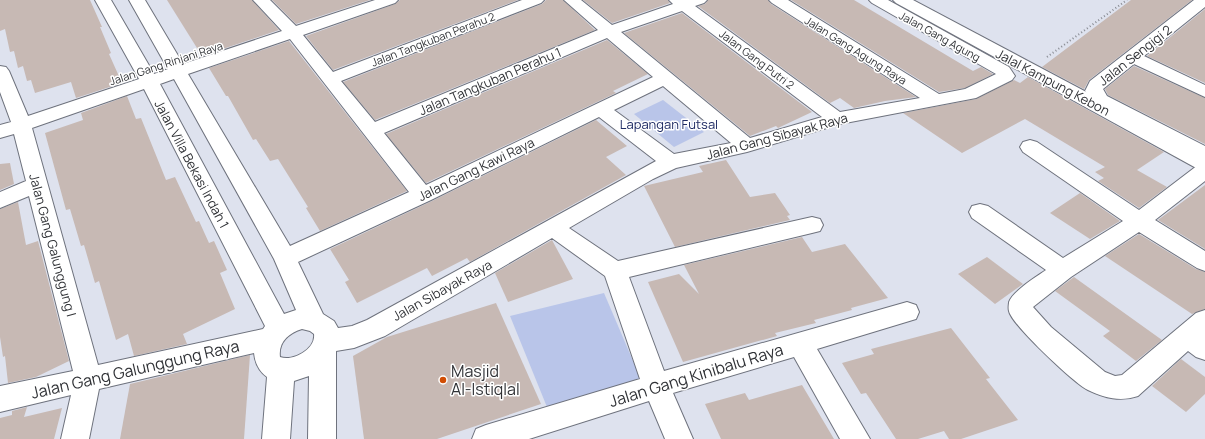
<svg xmlns="http://www.w3.org/2000/svg" width="1205" height="439" font-family="Manrope,sans-serif">
<style>
.green{fill:#b9c5e9}
.building{fill:#c7b9b4}
.lines{fill:none;stroke-linecap:round;stroke-linejoin:round}
.street-casing{stroke:#6e727d;stroke-width:2}
.secondary-casing{stroke:#6e727d;stroke-width:2}
.path{stroke:#898c94;stroke-width:2;stroke-dasharray:1 2.5;stroke-linecap:butt}
.street{fill:#fff;fill-rule:evenodd}
.secondary{fill:#fff;fill-rule:evenodd}
.poi-dot{fill:#d14d04;stroke:#fff;stroke-width:1.5}
.labels{text-anchor:middle;dominant-baseline:central;stroke-width:3;stroke-linejoin:round;paint-order:stroke}
.far-street-label{font-size:11px;fill:#303236;stroke:#fff}
.street-label{font-size:13px;fill:#303236;stroke:#fff}
.park-label{font-size:13px;fill:#202c64;stroke:#fff}
.near-street-label{font-size:16px;fill:#303236;stroke:#fff}
.near-poi-label{font-size:16px;fill:#303236;stroke:#fff;text-anchor:start}
</style>
<rect width="100%" height="100%" fill="#dee2ee"/>
<g class="green">
<polygon points="663,100 704,132 674,147 634,114"/>
<polygon points="604,293 642,382 547,407 510,316"/>
</g>
<g class="building">
<polygon points="0,0 90,0 102,27 100,27 111,53 109,54 122,83 76,98 71,82 35,93 31,80 27,81 23,66 18,68 14,51 10,52 5,29 0,31"/>
<polygon points="167,0 252,0 279,30 202,56"/>
<polygon points="272,0 370,0 296,24"/>
<polygon points="400,0 518,0 333,70 306,36 395,4"/>
<polygon points="546,0 563,0 595,30 375,120 343,82 542,4"/>
<polygon points="583,0 668,0 670,3 612,23"/>
<polygon points="708,0 768,0 771,4 916,97 885,101 854,108 840,98 830,103 698,6 705,4"/>
<polygon points="791,0 854,0 973,71 981,67 993,74 965,88 939,92"/>
<polygon points="1131,0 1192,0 1089,80 1084,89 1042,67"/>
<polygon points="1205,9 1205,83 1147,56"/>
<polygon points="682,13 812,112 778,128 776,126 750,136 624,33"/>
<polygon points="607,40 648,74 613,91 616,93 426,183 386,134"/>
<polygon points="289,41 407,191 320,231 306,208 308,207 278,159 270,161 256,139 253,140 228,96 226,96 209,68"/>
<polygon points="1134,66 1205,98 1205,144 1108,95 1105,89"/>
<polygon points="1028,77 1164,152 1137,170 1167,187 1139,208 1098,181 1104,178 1095,172 1105,167 1025,119 962,153 903,113 976,99 1014,80 1020,83"/>
<polygon points="127,96 136,119 141,118 166,180 175,177 196,222 199,221 209,243 214,241 227,270 220,273 235,309 183,334 187,344 134,356 128,334 116,340 99,281 95,283 84,245 81,246 70,209 66,210 45,133 83,120 81,113"/>
<polygon points="596,120 627,146 606,157 626,175 470,262 467,258 432,276 427,268 357,303 345,282 349,280 330,249 432,201"/>
<polygon points="726,160 750,197 775,193 790,215 787,216 790,220 675,247 644,186 703,172 699,166"/>
<polygon points="10,163 14,184 0,190 0,164"/>
<polygon points="1205,185 1205,249 1158,220"/>
<polygon points="1080,193 1120,221 1090,239 1050,213"/>
<polygon points="18,202 26,245 38,241 69,361 36,377 8,383 5,356 3,357 0,337 0,209"/>
<polygon points="1139,234 1196,269 1205,272 1205,309 1192,314 1105,256"/>
<polygon points="802,237 812,252 845,244 888,298 851,308 852,310 814,320 816,323 775,333 777,336 683,362 648,282 679,274 699,294 684,265"/>
<polygon points="552,240 573,279 508,302 495,273"/>
<polygon points="987,257 1023,284 995,304 958,274"/>
<polygon points="1074,277 1162,340 1136,361 1103,336 1110,331 1055,291"/>
<polygon points="496,303 541,404 437,439 364,439 353,356 387,337"/>
<polygon points="951,328 990,378 986,379 1018,420 961,439 949,439 944,431 918,439 896,439 866,393 861,394 842,363 874,354 871,349"/>
<polygon points="250,355 244,439 120,439 130,384"/>
<polygon points="1181,359 1205,377 1205,394 1186,412 1152,386"/>
<polygon points="802,385 834,439 721,439 705,404 745,393 749,400"/>
<polygon points="27,407 24,417 62,408 54,439 0,439 0,418 12,415 12,411"/>
</g>
<g class="lines">
<defs>
<g id="street">
<path d="M 95,0 L 111,0 L 154,74 L 168,69 L 129,0 L 145,0 L 183,64 L 282,31 L 253,0 L 270,0 L 296,26 L 375,0 L 398,0 L 395,3 L 303,35 L 333,72 L 522,0 L 544,0 L 541,3 L 341,81 L 375,122 L 598,30 L 564,0 L 581,0 L 612,25 L 673,4 L 669,0 L 707,0 L 704,3 L 695,6 L 840,112 L 920,98 L 772,3 L 769,0 L 788,0 L 939,94 L 965,89 L 996,74 L 872,3 L 869,0 L 888,0 L 1009,67 L 1015,76 L 1012,80 L 976,98 L 840,124 L 747,152 L 676,168 L 653,179 L 569,228 L 618,261 L 812,217 L 820,219 L 823,225 L 820,231 L 812,233 L 629,277 L 664,371 L 907,302 L 916,305 L 919,312 L 916,319 L 817,349 L 870,439 L 840,439 L 794,357 L 673,393 L 693,439 L 665,439 L 649,401 L 529,439 L 472,439 L 476,429 L 486,425 L 640,379 L 605,276 L 552,238 L 385,336 L 354,348 L 336,351 L 336,439 L 308,439 L 309,376 L 294,381 L 290,439 L 262,439 L 267,377 C 259,371 255,363 254,353 L 99,389 L 89,439 L 61,439 L 71,395 L 0,412 L 0,386 L 73,371 L 29,196 L 0,208 L 0,192 L 26,181 L 14,134 L 0,138 L 0,125 L 11,122 L 0,92 L 0,66 L 6,67 L 9,71 L 28,116 L 139,79 ZM 682,11 L 822,117 L 750,138 L 621,32 ZM 607,38 L 653,77 L 426,185 L 384,133 ZM 290,39 L 409,192 L 290,246 L 188,74 ZM 174,79 L 274,259 L 296,310 L 284,314 L 160,84 ZM 663,86 L 731,143 L 674,154 L 614,110 ZM 144,89 L 265,326 L 263,329 L 98,365 L 32,128 ZM 599,117 L 656,161 L 367,320 L 352,326 L 338,328 L 334,321 L 323,314 L 298,262 L 431,200 ZM 302,329 L 310,331 L 314,334 C 316,349 293,362 280,357 C 278,342 289,333 302,329 Z"/>
<polygon points="1194,0 1205,0 1205,7 1144,56 1205,85 1205,97 1134,64 1103,89 1107,96 1205,146 1205,161 1198,159 1095,104 1085,91 1090,81"/>
<path d="M 1030,140 L 1037,142 L 1139,210 L 1198,165 L 1205,163 L 1205,181 L 1155,220 L 1205,251 L 1205,271 L 1197,268 L 1139,232 L 1071,277 L 1033,307 L 1051,327 L 1105,372 L 1115,376 L 1122,375 L 1196,313 L 1205,310 L 1205,360 L 1196,357 L 1188,351 L 1138,396 C 1120,402 1105,398 1088,390 C 1075,384 1011,324 1009,311 C 1008,308 1009,304 1009,302 C 1013,291 1036,277 1046,270 L 972,218 L 969,212 L 972,206 L 980,204 L 988,206 L 1063,258 L 1123,221 L 1023,152 L 1020,147 L 1023,142 Z"/>
</g>
<polygon id="secondary" points="893,0 913,0 1205,155 1205,171 1198,169 896,3"/>
</defs>
<use href="#street" class="street-casing"/>
<use href="#secondary" class="secondary-casing"/>
<polyline class="path" points="1047,57 1127,0"/>
<use href="#street" class="street"/>
<use href="#secondary" class="secondary"/>
</g>
<circle class="poi-dot" cx="443" cy="380" r="4"/>
<g class="labels">
<g class="far-street-label">
<text transform="translate(940 36) rotate(29)">Jalan Gang Agung</text>
<text transform="translate(433 39) rotate(-21)">Jalan Tangkuban Perahu 2</text>
<text transform="translate(856 50) rotate(32)">Jalan Gang Agung Raya</text>
<text transform="translate(757 59) rotate(37)">Jalan Gang Putri 2</text>
<text transform="translate(166 63) rotate(-18)">Jalan Gang Rinjani Raya</text>
</g>
<g class="street-label">
<text transform="translate(1135 55) rotate(-38)">Jalan Sengigi 2</text>
<text transform="translate(490 81) rotate(-23)">Jalan Tangkuban Perahu 1</text>
<text transform="translate(1053 82) rotate(28)">Jalal Kampung Kebon</text>
<text transform="translate(777 136) rotate(-15)">Jalan Gang Sibayak Raya</text>
<text transform="translate(192 164) rotate(62)">Jalan Villa Bekasi Indah 1</text>
<text transform="translate(476 169) rotate(-26)">Jalan Gang Kawi Raya</text>
<text transform="translate(53 245) rotate(75)">Jalan Gang Galunggung I</text>
<text transform="translate(442 290) rotate(-29)">Jalan Sibayak Raya</text>
</g>
<g class="park-label">
<text x="669" y="124">Lapangan Futsal</text>
</g>
<g class="near-street-label">
<text transform="translate(135 369) rotate(-13)">Jalan Gang Galunggung Raya</text>
<text transform="translate(696 375) rotate(-17)">Jalan Gang Kinibalu Raya</text>
</g>
<g class="near-poi-label">
<text x="451" y="371">Masjid<tspan x="451" dy="18">Al-Istiqlal</tspan></text>
</g>
</g>
</svg>
